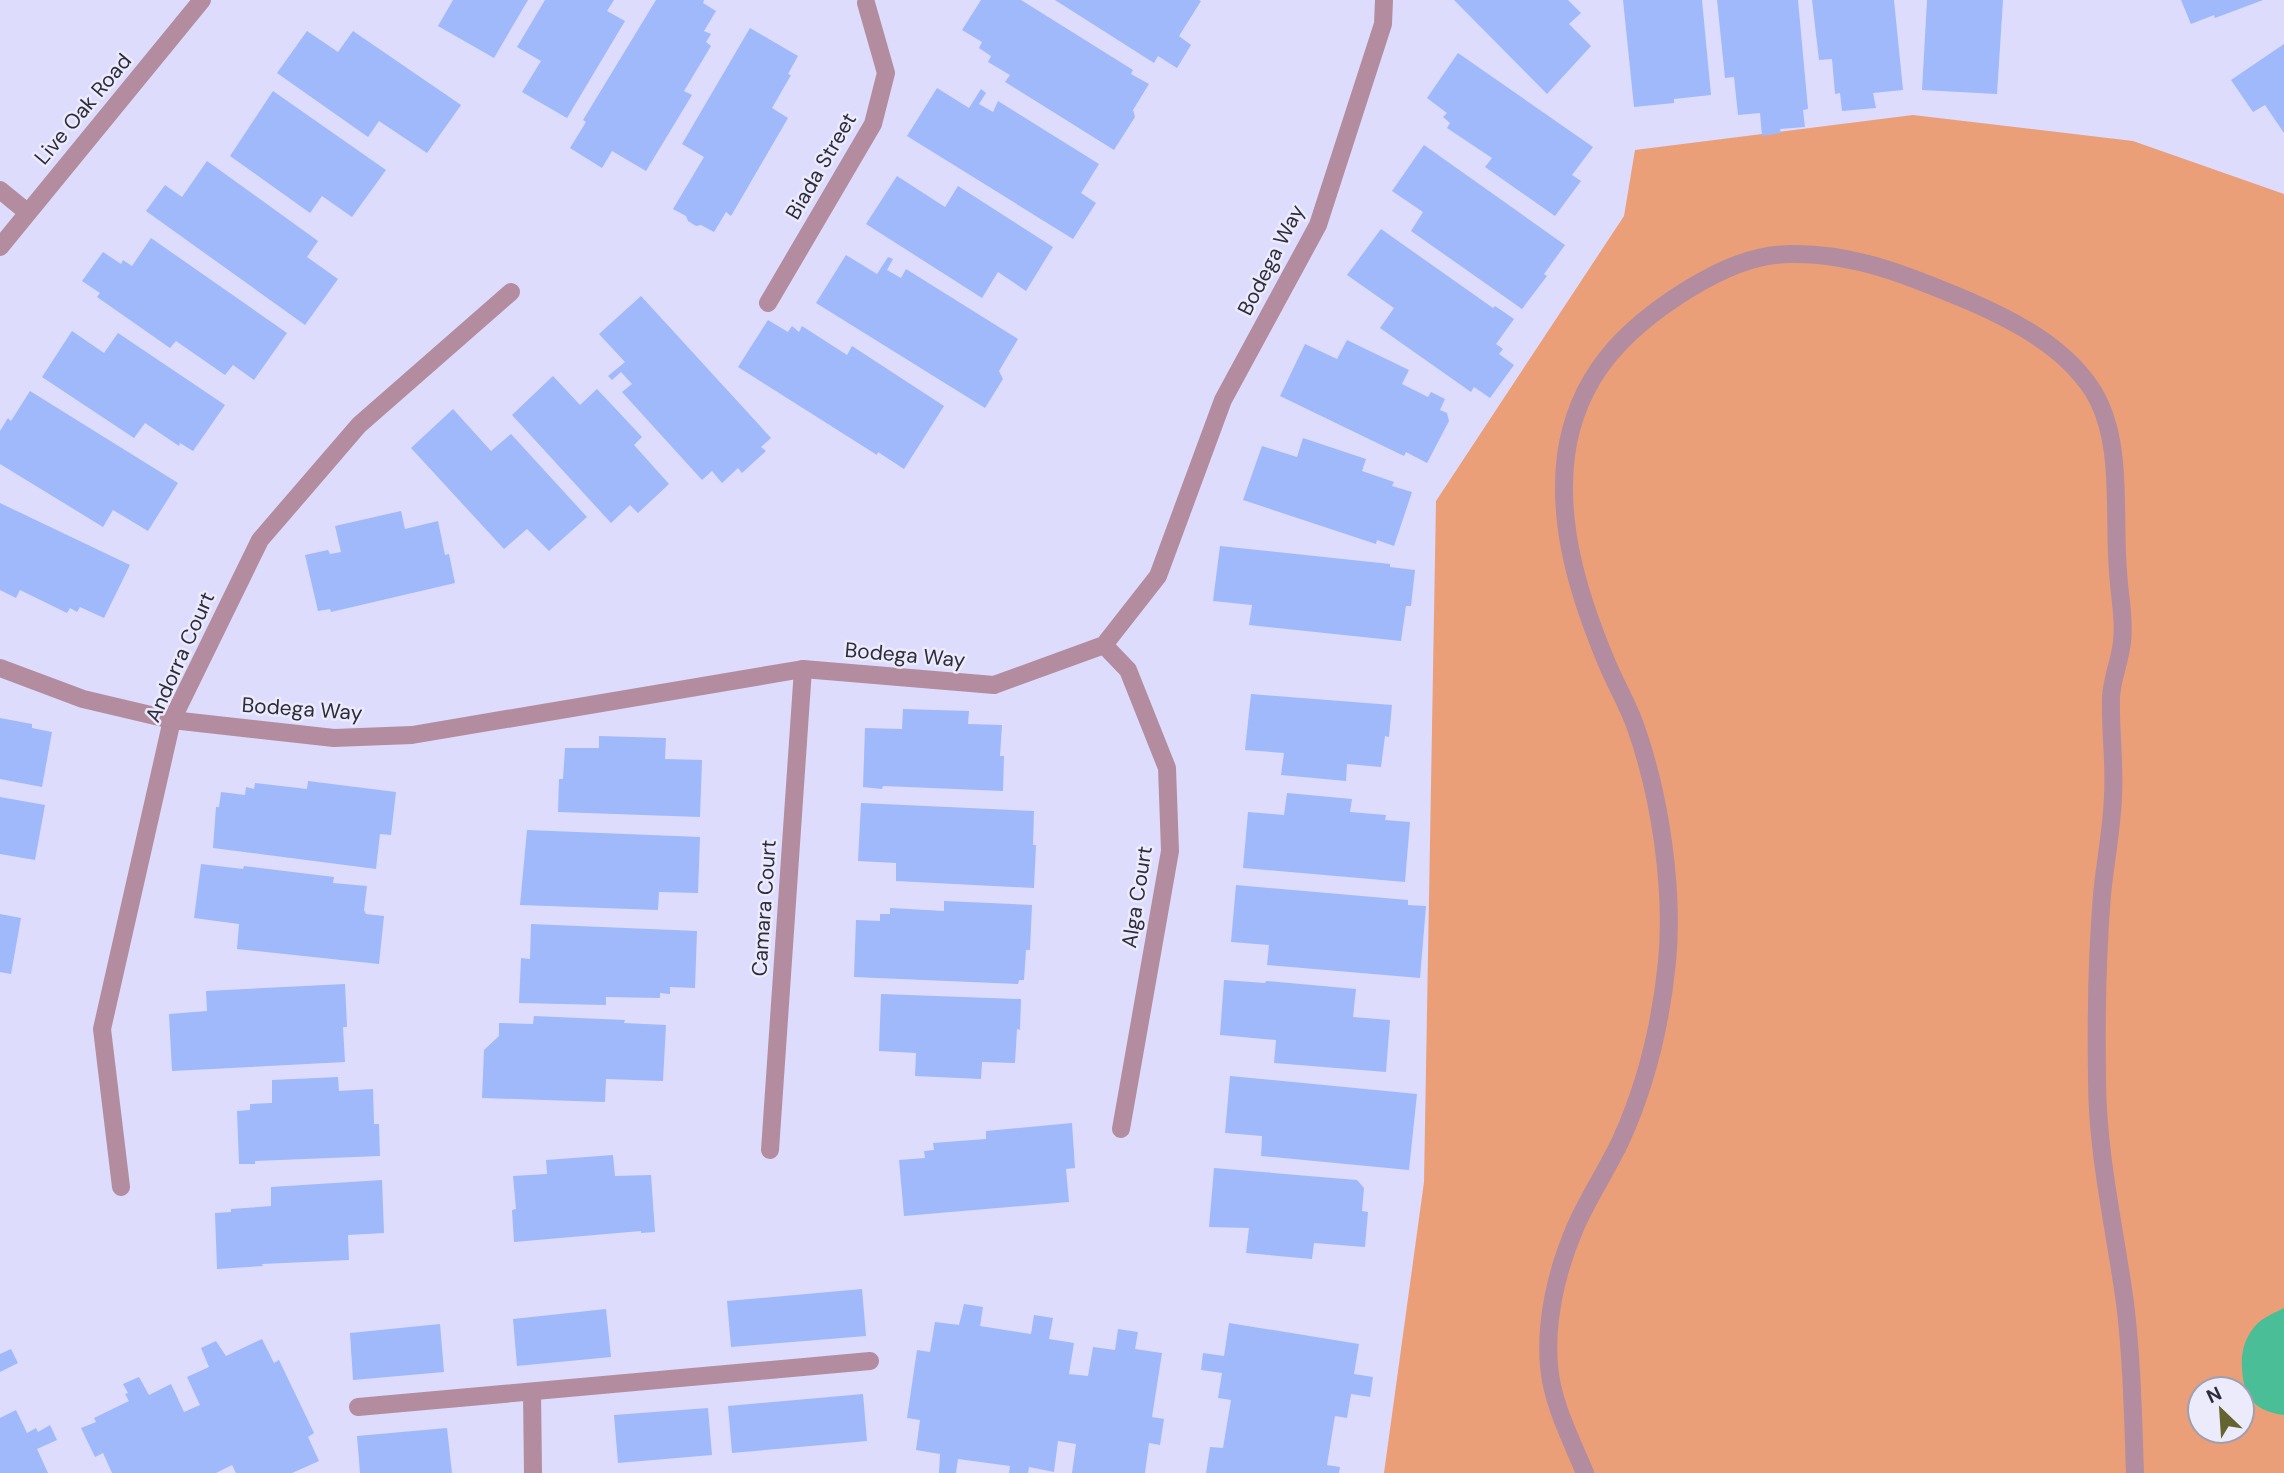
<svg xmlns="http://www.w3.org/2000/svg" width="2284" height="1473" font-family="'DM Sans',sans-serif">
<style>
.green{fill:#ea9f79;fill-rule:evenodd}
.water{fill:#4abe96}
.building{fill:#9fb9fa}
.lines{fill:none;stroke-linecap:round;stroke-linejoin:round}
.minor{stroke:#b38c9f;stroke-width:18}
.labels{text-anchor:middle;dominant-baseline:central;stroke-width:5;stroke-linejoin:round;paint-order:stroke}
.street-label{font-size:21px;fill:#2c2c3b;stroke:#ecebfc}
</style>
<rect width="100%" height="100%" fill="#dddcfd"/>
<path class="green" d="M 1913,115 L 2133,141 L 2284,194 L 2284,1473 L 1384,1473 L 1424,1182 L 1436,501 L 1624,216 L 1635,150 ZM 2200,1389 L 2242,1389 L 2242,1431 L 2200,1431 Z"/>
<path class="water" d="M 2284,1308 L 2284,1415 C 2254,1411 2243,1397 2242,1367 C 2241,1354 2244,1341 2252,1330 C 2259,1319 2272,1314 2284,1308 Z"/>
<g class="building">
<polygon points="453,0 528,0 494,58 438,26"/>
<polygon points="545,0 614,0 607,11 625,21 567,118 522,92 541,61 517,47"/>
<polygon points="656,0 704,0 703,3 716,11 704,31 711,34 706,42 711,46 684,91 692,95 646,171 612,151 602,168 570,148 586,122 583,120"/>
<polygon points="981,0 1021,0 1133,70 1131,74 1149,84 1133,110 1135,117 1114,150 1005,82 1010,75 988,62 991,56 979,48 982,42 962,30"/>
<polygon points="1055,0 1199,0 1201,1 1179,36 1191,45 1177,68 1158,56 1154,63"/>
<polygon points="1454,0 1568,0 1581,13 1569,24 1591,46 1547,94"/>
<polygon points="1623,0 1702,0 1711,95 1674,99 1674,103 1634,107"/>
<polygon points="1717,0 1798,0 1808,109 1803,110 1805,127 1780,129 1781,133 1762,136 1760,113 1738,115 1734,77 1725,78"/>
<polygon points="1812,0 1894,0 1903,90 1873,93 1876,108 1842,111 1840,93 1835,94 1832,59 1819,60"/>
<polygon points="1927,0 2003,0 1997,94 1922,90"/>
<polygon points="2181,0 2263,0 2215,18 2214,15 2191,24"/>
<polygon points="750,28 798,56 788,74 791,75 772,108 788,118 731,216 726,212 714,232 701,225 696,226 688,221 686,216 673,209 704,157 682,144"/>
<polygon points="307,31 338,52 353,31 461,105 427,153 379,121 368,137 277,73"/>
<polygon points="2284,44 2284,133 2265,105 2253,112 2231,80"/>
<polygon points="1458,53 1593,147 1572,175 1581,181 1555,216 1485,167 1492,158 1447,128 1450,123 1443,117 1447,113 1427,98"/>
<polygon points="937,88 969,108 981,89 986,93 979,104 993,112 998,101 1099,164 1081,193 1096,203 1073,239 907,136"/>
<polygon points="273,91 386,170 352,217 322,196 310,213 230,156"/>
<polygon points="1424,145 1565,245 1544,274 1547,276 1522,309 1411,231 1423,212 1392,191"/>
<polygon points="207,161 318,241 307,257 338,279 305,325 146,211 165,185 182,197"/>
<polygon points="897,176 945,207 958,186 1053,247 1026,291 998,272 982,298 866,224"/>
<polygon points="1381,229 1493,308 1495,306 1514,319 1496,344 1503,349 1499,354 1514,365 1490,398 1474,387 1471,392 1380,328 1394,308 1347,275"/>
<polygon points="151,238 287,333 254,380 233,365 225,375 176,341 170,348 97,297 100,293 82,281 103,252 121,264 123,260 132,266"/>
<polygon points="846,255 877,274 888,257 893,259 887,270 901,278 906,269 1018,339 999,371 1003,379 985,408 816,303"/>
<polygon points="641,296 771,438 761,447 766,451 742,473 738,468 722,483 712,471 702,480 622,392 632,384 621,372 612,380 608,376 625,362 599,334"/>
<polygon points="768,320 788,332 792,326 799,332 802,326 847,355 852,346 944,406 904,469 878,452 877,455 738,367"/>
<polygon points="72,331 104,353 118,333 225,405 193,451 180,443 179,446 145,423 134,438 42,377"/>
<polygon points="1347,340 1409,370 1402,384 1428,397 1431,392 1445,399 1440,410 1447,413 1449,421 1427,463 1406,452 1404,456 1280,396 1305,344 1337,359"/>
<polygon points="553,376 580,405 597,389 642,437 634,445 669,484 638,513 630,505 611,523 512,415"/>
<polygon points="30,391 178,483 148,531 113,510 103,527 0,464 0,431 8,418 11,421"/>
<polygon points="453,409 491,451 511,434 587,517 549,551 527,529 504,549 411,448"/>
<polygon points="1303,438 1366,459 1362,471 1394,482 1392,486 1412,492 1394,546 1377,540 1376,544 1243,500 1262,446 1297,457"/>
<polygon points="0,503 130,565 104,618 80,607 77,612 70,608 67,613 20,590 16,598 0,590"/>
<polygon points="401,511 405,529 438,521 445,555 449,554 455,583 331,612 330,609 318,611 305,555 328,550 330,554 341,552 335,526"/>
<polygon points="1220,546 1390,564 1390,567 1415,570 1411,606 1406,606 1401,641 1249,625 1252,605 1213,601"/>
<polygon points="1251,694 1392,705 1389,737 1385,736 1381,767 1347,764 1346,781 1281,775 1284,753 1245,750"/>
<polygon points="903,709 969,711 968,724 1002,725 1000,756 1004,756 1003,791 883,786 882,789 863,787 865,728 902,729"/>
<polygon points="0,718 32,724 32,728 52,732 42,787 0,779"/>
<polygon points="599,736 666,738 665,759 702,760 700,817 558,812 559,779 563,779 565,748 599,748"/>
<polygon points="308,781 396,792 391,835 380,834 376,869 213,848 216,807 219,807 221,792 245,795 246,787 254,789 255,783 307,789"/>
<polygon points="1287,793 1352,799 1350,812 1386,815 1385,820 1410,822 1405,882 1243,868 1248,812 1284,815"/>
<polygon points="0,797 45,805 35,860 0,854"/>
<polygon points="861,803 1034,811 1033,845 1036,845 1034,888 896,881 896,863 858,861"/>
<polygon points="527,830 700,837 698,893 659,892 658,910 520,905"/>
<polygon points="201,864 243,869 244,866 334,877 333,883 367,886 364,910 366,914 384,916 379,964 237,949 239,924 194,918"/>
<polygon points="1236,885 1408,900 1408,905 1426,906 1420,978 1267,965 1269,945 1231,942"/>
<polygon points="944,901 1032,905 1030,950 1026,950 1024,980 1019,980 1018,984 854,977 856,920 880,921 880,914 890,914 890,908 944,911"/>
<polygon points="0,914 21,918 11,974 0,972"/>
<polygon points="531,924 697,931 695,988 670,987 670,994 660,993 660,998 606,997 606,1005 519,1003 521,958 530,959"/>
<polygon points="1224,980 1265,983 1266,981 1356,989 1353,1017 1390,1020 1386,1072 1274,1063 1276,1040 1220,1035"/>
<polygon points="345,984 347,1027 343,1027 345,1062 172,1071 169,1014 207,1011 206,991"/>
<polygon points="881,994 1021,999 1020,1030 1017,1029 1015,1063 982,1062 981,1079 915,1076 916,1053 879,1051"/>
<polygon points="534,1016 625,1020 624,1023 666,1025 663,1081 606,1079 605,1102 482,1098 484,1050 499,1036 499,1023 533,1024"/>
<polygon points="1230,1076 1417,1094 1409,1170 1261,1156 1262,1136 1225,1133"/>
<polygon points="338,1077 339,1091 373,1089 374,1124 379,1124 380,1156 255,1161 255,1164 239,1164 237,1111 250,1110 250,1104 272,1103 272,1080"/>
<polygon points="1072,1123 1075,1168 1066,1169 1069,1202 904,1216 899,1160 925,1158 924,1151 934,1150 933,1143 986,1139 986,1131"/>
<polygon points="613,1155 615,1176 651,1175 655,1232 641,1233 641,1231 514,1242 512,1210 516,1209 513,1176 547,1174 546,1160"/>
<polygon points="1214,1168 1357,1180 1364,1188 1362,1211 1368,1212 1365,1247 1314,1243 1312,1259 1246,1253 1249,1228 1209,1227"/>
<polygon points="382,1180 384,1233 348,1235 349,1260 262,1264 263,1266 217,1269 215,1213 231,1212 231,1209 271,1206 271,1187"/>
<polygon points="862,1289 866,1336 731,1347 727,1301"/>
<polygon points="964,1304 983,1307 980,1326 1031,1334 1034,1315 1053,1318 1049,1339 1074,1343 1069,1374 1088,1376 1093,1347 1115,1350 1118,1329 1138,1332 1135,1349 1162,1353 1152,1417 1164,1419 1160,1445 1149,1443 1145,1473 1072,1473 1076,1444 1058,1441 1054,1472 1029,1467 1028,1473 1009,1473 1010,1466 958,1459 956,1473 939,1473 940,1454 916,1450 920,1420 907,1418 917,1350 930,1352 935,1322 959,1325"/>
<polygon points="606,1309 611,1357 517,1366 513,1319"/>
<polygon points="1229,1323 1359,1344 1354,1374 1373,1377 1370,1397 1351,1394 1347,1418 1335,1416 1327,1465 1340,1467 1339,1473 1206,1473 1210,1447 1223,1448 1231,1400 1218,1398 1222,1373 1201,1370 1203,1353 1224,1356"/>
<polygon points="440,1324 444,1372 353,1380 350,1333"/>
<polygon points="262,1339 274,1363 279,1360 314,1433 308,1437 319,1461 292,1473 236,1473 232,1465 216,1473 112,1473 103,1453 95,1457 81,1428 96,1422 94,1418 129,1401 125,1394 128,1393 123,1384 139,1377 149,1395 171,1384 184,1412 200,1405 187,1377 209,1367 201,1348 216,1341 226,1356"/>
<polygon points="11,1349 18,1363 0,1372 0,1354"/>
<polygon points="863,1394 867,1441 732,1453 728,1406"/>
<polygon points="708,1408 712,1455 618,1463 614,1415"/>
<polygon points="16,1410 27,1433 36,1428 38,1432 50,1425 57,1440 37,1449 48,1473 0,1473 0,1418"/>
<polygon points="447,1428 452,1473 360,1473 357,1436"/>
</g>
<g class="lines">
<g class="minor">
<polyline points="0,190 27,212"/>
<polyline points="0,247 202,0"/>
<polyline points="768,303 873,124 886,73 866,3"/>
<polyline points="1104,645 1128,670 1167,768 1170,851 1121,1129"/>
<polyline points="0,668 83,699 172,720 334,738 412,735 803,669 994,685 1104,645 1158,576 1223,400 1318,225 1383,24 1384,0"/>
<polyline points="770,1150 803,669"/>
<polyline points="121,1187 102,1029 172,720 260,540 359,425 511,292"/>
<polyline points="532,1392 533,1473"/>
<polyline points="358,1407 870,1361"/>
<path d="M 1585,1473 C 1571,1439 1552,1403 1549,1366 C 1545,1320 1557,1270 1575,1228 C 1588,1198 1607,1170 1621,1140 C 1646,1085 1661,1022 1667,962 C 1674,888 1660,795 1635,725 C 1627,703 1615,683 1606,661 C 1579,596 1557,526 1566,455 C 1577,377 1623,330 1687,290 C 1720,270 1753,254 1792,254 C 1855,253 1912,277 1969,301 C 2015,321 2065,347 2093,391 C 2124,441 2113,514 2118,571 C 2119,595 2125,618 2122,642 C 2120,661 2112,678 2111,697 C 2110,730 2115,763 2113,796 C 2112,829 2105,862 2102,895 C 2097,956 2096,1017 2097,1079 C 2097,1154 2115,1229 2125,1303 C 2132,1359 2133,1417 2135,1473"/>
</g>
</g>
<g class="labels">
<g class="street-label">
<text transform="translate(83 109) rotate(-50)">Live Oak Road</text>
<text transform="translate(821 166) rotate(-60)">Biada Street</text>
<text transform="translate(1271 260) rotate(-63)">Bodega Way</text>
<text transform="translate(905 655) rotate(5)">Bodega Way</text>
<text transform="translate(180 657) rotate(-66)">Andorra Court</text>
<text transform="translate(302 709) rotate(4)">Bodega Way</text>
<text transform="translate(1137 897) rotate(-81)">Alga Court</text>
<text transform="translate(764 908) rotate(-86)">Camara Court</text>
</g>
</g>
<g transform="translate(2221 1410) rotate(335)"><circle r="33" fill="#ecebfc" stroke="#9f9faf" stroke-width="2"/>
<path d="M0-5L12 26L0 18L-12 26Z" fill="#656431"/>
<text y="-10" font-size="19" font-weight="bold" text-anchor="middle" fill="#2c2c3b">N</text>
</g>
</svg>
